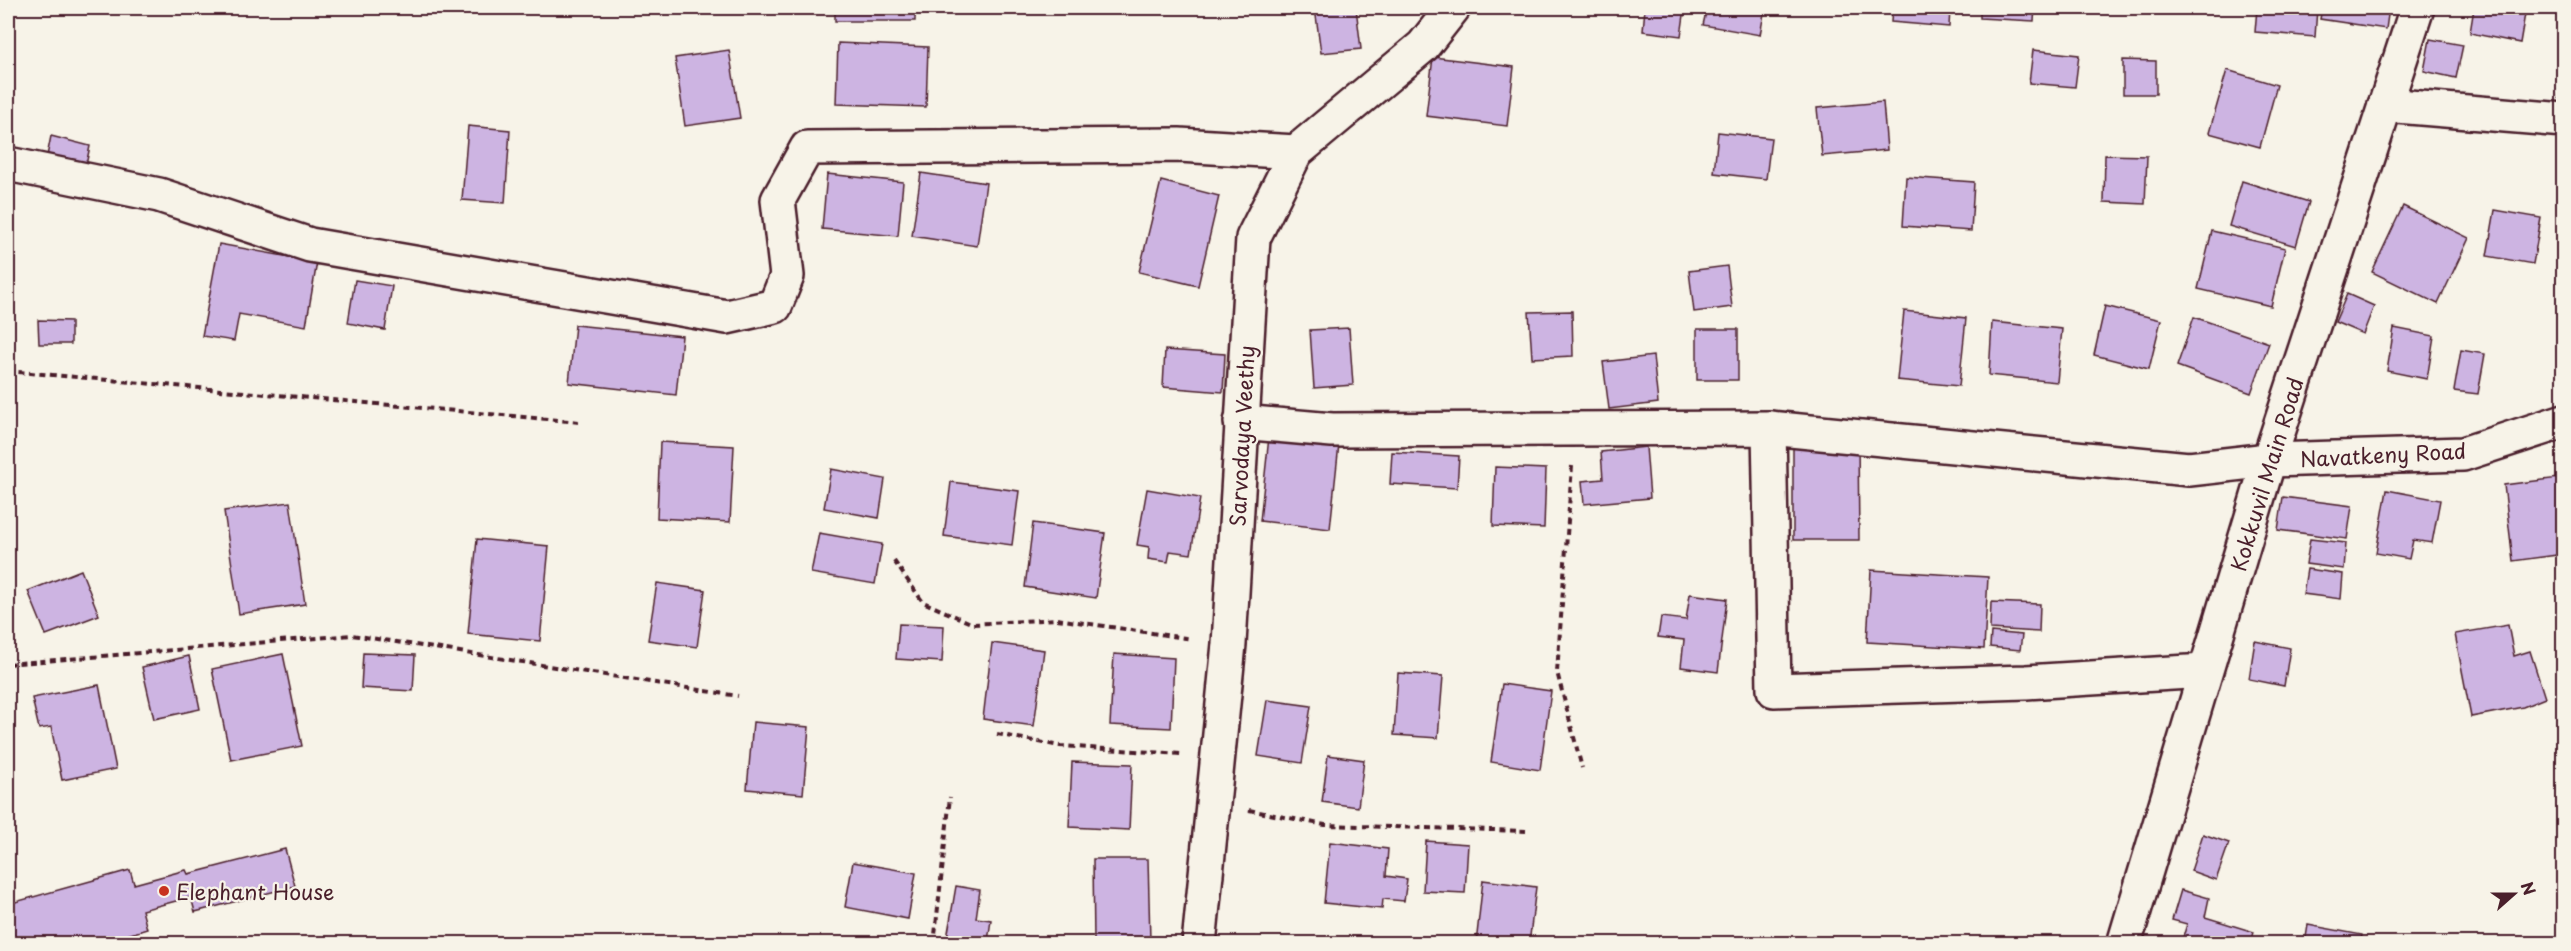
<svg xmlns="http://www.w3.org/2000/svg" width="2571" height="951" font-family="'Playpen Sans',sans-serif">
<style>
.building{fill:#cdb4e2;stroke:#4a1f2b;stroke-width:1.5}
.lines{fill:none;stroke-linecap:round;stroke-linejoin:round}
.minor-casing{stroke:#4a1f2b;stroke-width:38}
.path{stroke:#4a1f2b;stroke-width:4;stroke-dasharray:6 4.5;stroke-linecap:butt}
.minor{stroke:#f7f3e8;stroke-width:33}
.poi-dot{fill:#c8321e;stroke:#f7f3e8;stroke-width:2}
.labels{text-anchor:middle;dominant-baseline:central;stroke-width:4.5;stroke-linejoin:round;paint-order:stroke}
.street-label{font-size:21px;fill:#4a1f2b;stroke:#f7f3e8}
.poi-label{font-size:21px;fill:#4a1f2b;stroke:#f7f3e8;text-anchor:start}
</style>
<rect width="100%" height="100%" fill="#f7f3e8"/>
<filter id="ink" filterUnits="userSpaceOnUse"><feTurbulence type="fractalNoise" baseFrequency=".0167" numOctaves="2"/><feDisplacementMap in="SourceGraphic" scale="12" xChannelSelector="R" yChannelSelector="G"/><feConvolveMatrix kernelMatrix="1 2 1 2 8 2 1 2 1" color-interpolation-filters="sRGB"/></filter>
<g filter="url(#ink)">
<g class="building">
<rect x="835" y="8" width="80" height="13"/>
<polygon points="1315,8 1356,8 1361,49 1321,53"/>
<polygon points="1645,8 1685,8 1681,36 1643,31"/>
<polygon points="1707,8 1765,8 1760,35 1703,25"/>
<polygon points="1892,8 1950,8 1949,27 1891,22"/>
<polygon points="1980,8 2035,8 2034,21 1980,18"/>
<polygon points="2257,8 2317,8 2315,37 2255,32"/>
<polygon points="2322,8 2389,8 2386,29 2320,19"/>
<polygon points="2474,8 2526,8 2520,43 2470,33"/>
<polygon points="2430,39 2463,45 2456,78 2424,71"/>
<polygon points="838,43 928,47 926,107 836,104"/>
<polygon points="2564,48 2564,98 2559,98"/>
<polygon points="729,50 740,118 685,126 675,58"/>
<polygon points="2033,50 2079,55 2075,87 2029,83"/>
<polygon points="1433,57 1514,67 1507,126 1426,116"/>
<polygon points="2123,60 2156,61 2156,94 2123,94"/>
<polygon points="2227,70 2277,85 2260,147 2209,133"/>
<polygon points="1883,102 1887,150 1822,156 1817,108"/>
<polygon points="468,126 510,130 505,203 462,200"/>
<polygon points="1718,132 1771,138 1766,179 1714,173"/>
<polygon points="51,136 90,146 86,165 47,156"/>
<polygon points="2105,155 2147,156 2145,204 2104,202"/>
<polygon points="921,173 986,183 977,246 912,236"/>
<polygon points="827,174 903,182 898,236 822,229"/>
<polygon points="1906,177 1974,182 1971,231 1903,226"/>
<polygon points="1161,181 1219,196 1198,286 1139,272"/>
<polygon points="2242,181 2309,202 2296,246 2229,226"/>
<polygon points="2403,206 2469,238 2438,304 2372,272"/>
<polygon points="2495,210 2541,218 2533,264 2487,256"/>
<polygon points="2212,231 2285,248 2271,306 2198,289"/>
<polygon points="219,244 317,262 306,326 239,314 234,341 202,336"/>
<polygon points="1727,266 1732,307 1694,312 1689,271"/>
<polygon points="355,280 392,286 385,330 348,323"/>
<polygon points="2347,294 2374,306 2363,334 2335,322"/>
<polygon points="2105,306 2161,320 2149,369 2094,355"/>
<polygon points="1572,311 1573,356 1532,358 1529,312"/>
<polygon points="1904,311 1966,318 1959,386 1897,380"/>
<polygon points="2194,317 2269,343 2251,393 2177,366"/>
<polygon points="38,320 71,321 71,344 39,344"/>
<polygon points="1992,322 2062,329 2057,382 1989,375"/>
<polygon points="575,325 682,336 676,395 569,383"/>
<polygon points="1349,328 1353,385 1314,388 1310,330"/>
<polygon points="2394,328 2434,336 2427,379 2387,371"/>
<rect x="1697" y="329" width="41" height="51"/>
<polygon points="1165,350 1225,354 1223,392 1163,387"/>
<polygon points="2461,350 2485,354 2478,394 2454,391"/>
<polygon points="1653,356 1658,403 1609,409 1603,362"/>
<polygon points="1269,437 1339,444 1330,529 1260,521"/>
<polygon points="1858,440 1859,540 1793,540 1793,441"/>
<polygon points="660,442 734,446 730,522 657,518"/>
<polygon points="1646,447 1650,498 1584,504 1582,481 1603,479 1601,452"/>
<polygon points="1392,452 1459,456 1457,488 1390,484"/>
<polygon points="1495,467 1546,469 1544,528 1493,526"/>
<polygon points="831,469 885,479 879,518 824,508"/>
<polygon points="2559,478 2564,512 2564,554 2513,561 2504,485"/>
<polygon points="951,482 1019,491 1012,545 944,536"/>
<polygon points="1147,489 1200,498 1191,554 1170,551 1168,562 1148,559 1149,547 1137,545"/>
<polygon points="2387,490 2440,500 2432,543 2413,540 2409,559 2376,553"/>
<polygon points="2283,497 2352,506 2347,539 2278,530"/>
<polygon points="290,502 305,604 239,614 224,511"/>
<polygon points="1033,523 1105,533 1096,598 1025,587"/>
<polygon points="819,533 882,544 875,584 811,573"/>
<polygon points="477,539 549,546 540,641 468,634"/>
<polygon points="2310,539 2346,543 2344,569 2306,564"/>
<polygon points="2307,569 2343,574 2341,599 2303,594"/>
<polygon points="81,570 99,615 46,635 28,591"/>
<polygon points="1871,570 1988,577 1984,649 1867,642"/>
<polygon points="657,583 705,590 697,647 648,640"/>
<polygon points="1690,594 1727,599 1718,672 1681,667 1684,640 1658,637 1661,617 1686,620"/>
<polygon points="1991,602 2040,604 2039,632 1990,629"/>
<polygon points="899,624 944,626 942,662 896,659"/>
<polygon points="2508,625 2514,656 2530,651 2545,698 2523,707 2471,717 2455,634"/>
<polygon points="1991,632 2022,635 2020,650 1990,647"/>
<polygon points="2255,641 2290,648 2284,686 2249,679"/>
<polygon points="992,643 1044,650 1034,726 983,719"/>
<polygon points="363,653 415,655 413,691 361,688"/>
<polygon points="283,654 302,746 231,760 212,669"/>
<polygon points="1114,654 1174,658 1171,728 1110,725"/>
<polygon points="189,656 200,709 154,719 142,667"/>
<polygon points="1398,673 1443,676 1438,738 1394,735"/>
<polygon points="1502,684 1551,691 1540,770 1491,762"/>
<polygon points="99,685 116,769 62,780 51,727 39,729 32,698"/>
<polygon points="1267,700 1311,706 1302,763 1258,756"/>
<polygon points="753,722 809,727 803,794 747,789"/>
<polygon points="1328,755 1364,760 1358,807 1322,802"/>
<polygon points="1072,762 1132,764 1129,830 1069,827"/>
<polygon points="2203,834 2229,843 2216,880 2191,871"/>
<polygon points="1426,841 1468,844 1465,893 1423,891"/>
<polygon points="1330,842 1388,849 1386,876 1407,879 1404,901 1383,899 1382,909 1324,903"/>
<polygon points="285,849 295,886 195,912 191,897 142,910 147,929 127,935 130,944 8,944 8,904 130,870 134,884 186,870 188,874"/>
<polygon points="1093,859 1148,859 1150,941 1094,942"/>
<polygon points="853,862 916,873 908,919 845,907"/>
<polygon points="1483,880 1536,887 1529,944 1476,944"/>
<polygon points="956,886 980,890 976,918 991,920 988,941 972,938 971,944 946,944"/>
<polygon points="2181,890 2209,898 2205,917 2254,932 2251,944 2181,944 2187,924 2172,920"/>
<polygon points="2308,925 2362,935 2360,944 2305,944"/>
</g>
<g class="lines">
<defs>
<g id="minor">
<polyline points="2385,105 2564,120"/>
<polyline points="8,164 159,195 310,245 727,317 775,306 787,276 778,200 807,148 1179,145 1296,152"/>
<polyline points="1241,422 1332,430 1769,428 2189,469 2269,460 2463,454 2564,421"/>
<polyline points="1769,428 1774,690 2026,682 2205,671"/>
<polyline points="1199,944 1229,644 1253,238 1296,152 1423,46 1453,8"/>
<polyline points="2124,944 2269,460 2417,8"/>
</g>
</defs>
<use href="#minor" class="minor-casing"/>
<g class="path">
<polyline points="8,371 580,422"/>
<polyline points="1572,466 1557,672 1582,768"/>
<polyline points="894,561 923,602 973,624 1057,619 1192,639"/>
<polyline points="8,664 352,635 738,696"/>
<polyline points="997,734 1060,746 1181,754"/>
<polyline points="1249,810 1325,825 1526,831"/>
<polyline points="934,944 950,797"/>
</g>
<use href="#minor" class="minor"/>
</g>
</g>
<circle class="poi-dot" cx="164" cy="891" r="6"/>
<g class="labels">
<g class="street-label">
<text transform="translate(1241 436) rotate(-87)">Sarvodaya Veethy</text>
<text transform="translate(2383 454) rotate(-3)">Navatkeny Road</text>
<text transform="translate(2266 474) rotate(-73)">Kokkuvil Main Road</text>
</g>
<g class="poi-label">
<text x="176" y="891">Elephant House</text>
</g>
</g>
<rect width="2571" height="951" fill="none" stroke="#f7f3e8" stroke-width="30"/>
<rect x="15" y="15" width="2541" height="921" fill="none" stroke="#4a1f2b" stroke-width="2" filter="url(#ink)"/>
<g transform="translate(2514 894) rotate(69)" stroke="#f7f3e8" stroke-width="4.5" paint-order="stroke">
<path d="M0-4.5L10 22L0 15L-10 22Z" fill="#4a1f2b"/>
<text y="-9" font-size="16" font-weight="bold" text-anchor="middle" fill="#4a1f2b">N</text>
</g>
</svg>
